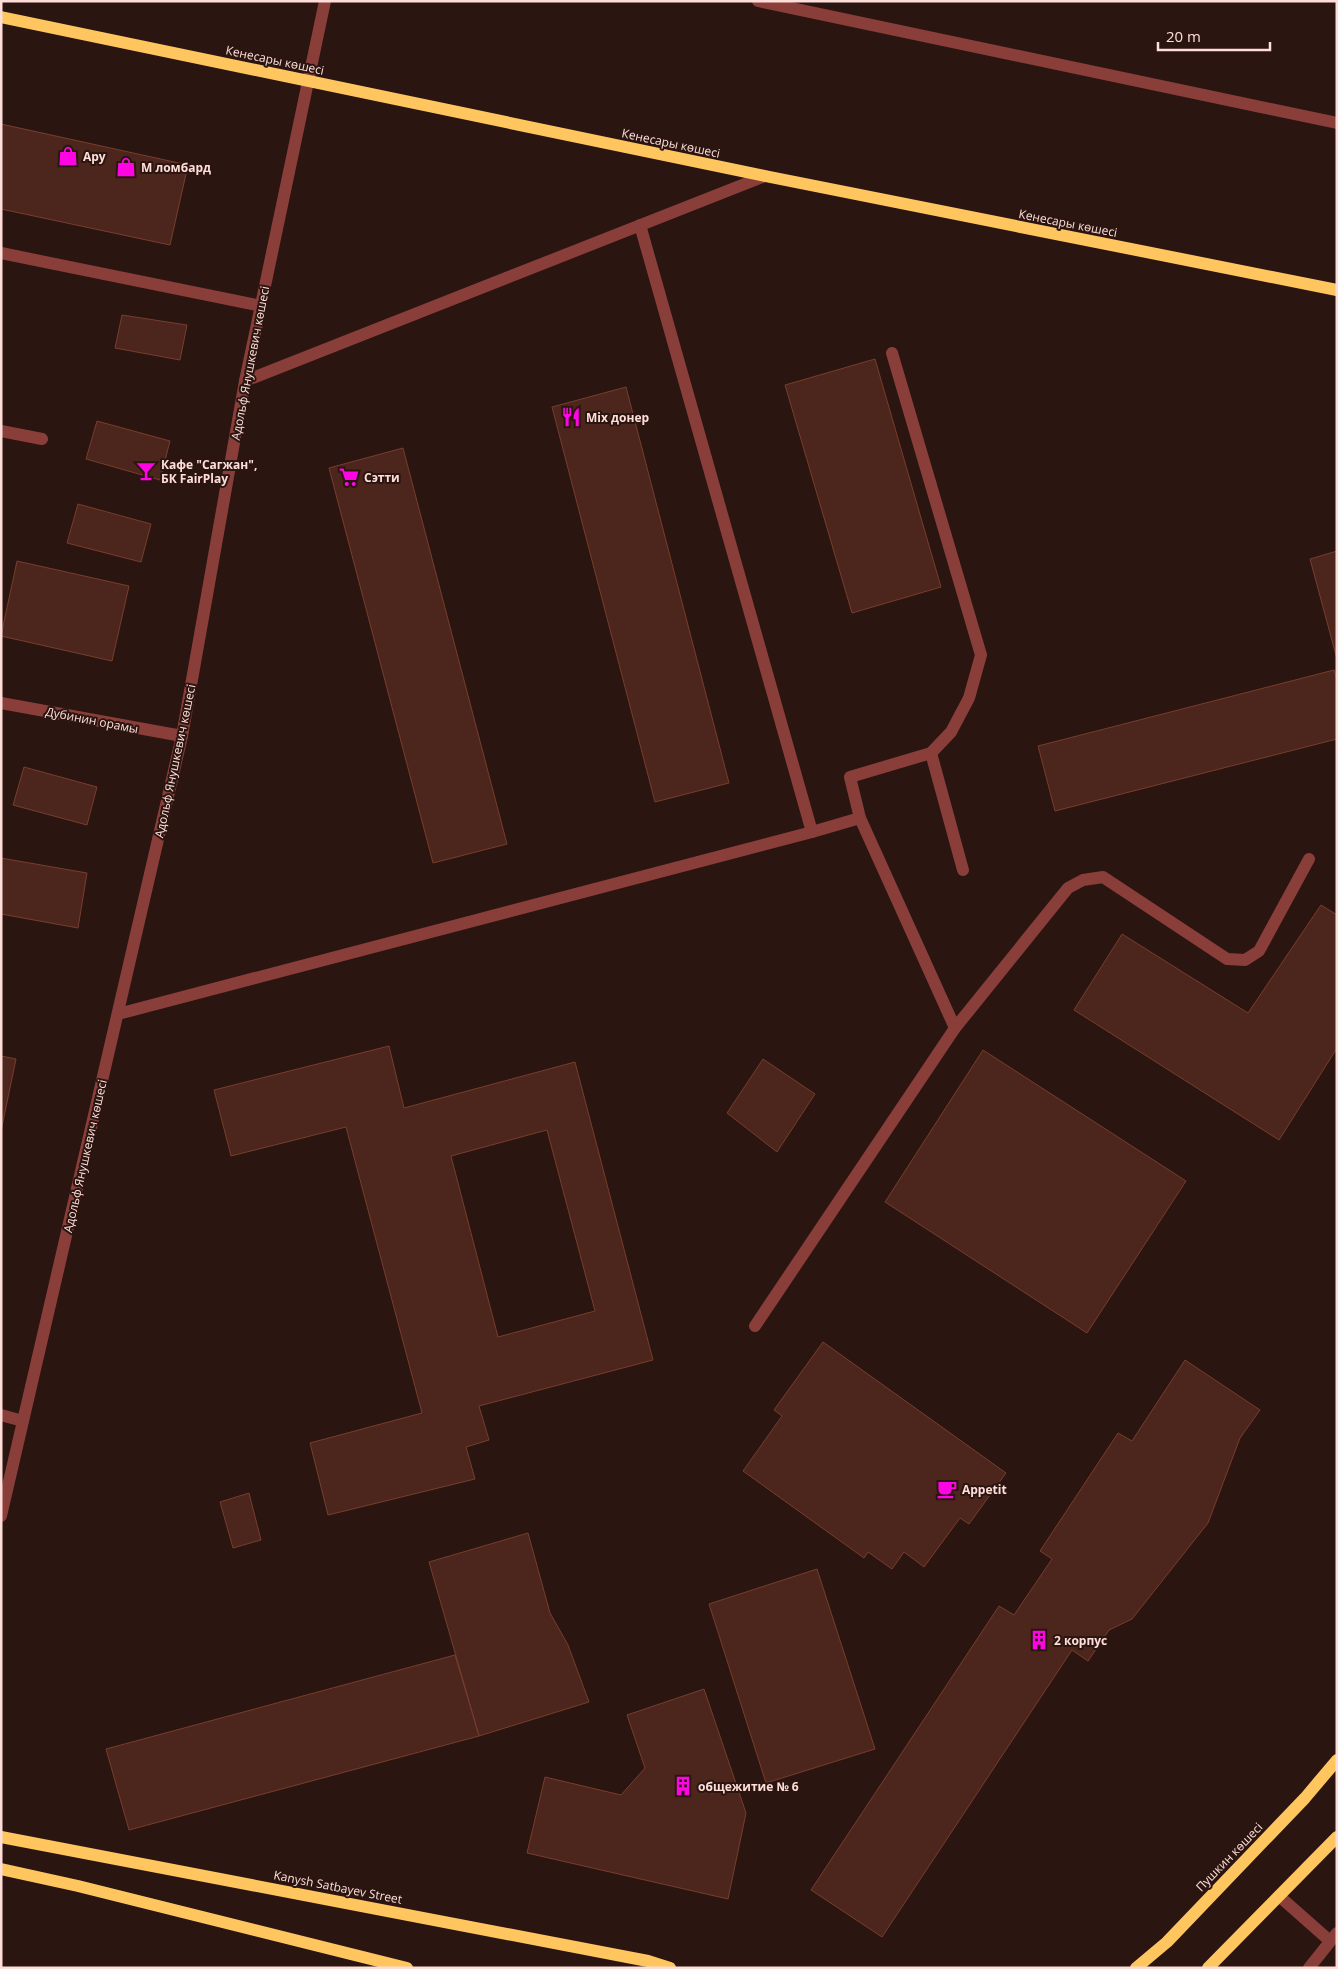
<svg xmlns="http://www.w3.org/2000/svg" width="1338" height="1969" font-family="'Open Sans',sans-serif">
<style>
.building{fill:#4c261c;stroke:#783d2d;fill-rule:evenodd}
.lines{fill:none;stroke-linecap:round;stroke-linejoin:round}
.minor{stroke:#8a3e3a;stroke-width:12}
.major{stroke:#ffc660;stroke-width:12}
.labels{text-anchor:middle;dominant-baseline:central;stroke-width:4;stroke-linejoin:round;paint-order:stroke}
.street-label{font-size:12px;fill:#ffded9;stroke:#2a1510}
.poi-label{font-size:12px;font-weight:bold;fill:#ffded9;stroke:#2a1510;text-anchor:start}
</style>
<rect width="100%" height="100%" fill="#2a1510"/>
<g class="building">
<polygon points="1,124 188,165 170,245 1,209"/>
<polygon points="122,315 187,325 180,360 115,348"/>
<polygon points="875,359 941,587 852,613 785,385"/>
<polygon points="626,387 729,783 655,802 552,407"/>
<polygon points="97,421 170,441 160,480 86,459"/>
<polygon points="403,448 507,844 433,863 329,468"/>
<polygon points="78,504 151,524 141,562 67,543"/>
<polygon points="1337,551 1337,659 1310,559"/>
<polygon points="17,561 129,586 112,661 1,636"/>
<polygon points="1334,670 1337,680 1337,739 1055,811 1038,746"/>
<polygon points="24,767 97,787 87,825 13,805"/>
<polygon points="1,858 87,873 78,928 1,914"/>
<polygon points="1321,905 1337,915 1337,1048 1279,1140 1074,1010 1122,934 1248,1013"/>
<path d="M 389,1046 L 404,1108 L 575,1062 L 653,1360 L 479,1406 L 489,1440 L 466,1447 L 475,1479 L 328,1515 L 310,1443 L 422,1413 L 346,1127 L 231,1156 L 214,1090 ZM 547,1130 L 595,1311 L 498,1337 L 451,1156 Z"/>
<polygon points="983,1050 1186,1181 1087,1333 885,1202"/>
<polygon points="1,1056 16,1059 1,1131"/>
<polygon points="763,1059 815,1094 777,1152 727,1113"/>
<polygon points="823,1342 1006,1473 969,1524 960,1518 924,1567 904,1552 892,1569 868,1552 864,1558 743,1471 782,1416 774,1410"/>
<polygon points="1185,1360 1260,1410 1240,1438 1208,1523 1132,1619 1109,1630 1088,1661 1072,1650 882,1937 811,1890 999,1606 1014,1615 1052,1559 1040,1551 1118,1433 1132,1441"/>
<polygon points="249,1493 261,1540 233,1548 220,1502"/>
<polygon points="528,1533 550,1613 568,1645 589,1702 479,1736 429,1562"/>
<polygon points="817,1569 875,1749 766,1783 709,1604"/>
<polygon points="455,1655 479,1736 129,1830 106,1749"/>
<polygon points="704,1689 746,1813 728,1899 527,1853 545,1777 621,1795 645,1768 627,1715"/>
</g>
<g class="lines">
<g class="minor">
<polyline points="758,1 1337,123"/>
<polyline points="1,253 261,306"/>
<polyline points="245,381 765,176"/>
<polyline points="1,431 42,439"/>
<polyline points="1,703 182,736"/>
<polyline points="931,753 963,870"/>
<polyline points="860,818 955,1028 1068,888 1083,880 1103,877 1227,959 1245,960 1259,951 1309,859"/>
<polyline points="812,832 860,818 850,777 931,753 951,732 969,698 981,655 892,353"/>
<polyline points="118,1014 812,832 640,225"/>
<polyline points="755,1326 955,1028"/>
<polyline points="1,1415 23,1421"/>
<polyline points="1,1516 182,736 245,381 325,1"/>
<polyline points="1279,1896 1330,1941"/>
<polyline points="1309,1968 1337,1933"/>
</g>
<g class="major">
<polyline points="1,17 765,176 1337,290"/>
<polyline points="1,1837 648,1961 670,1968"/>
<polyline points="1,1869 78,1886 407,1968"/>
<polyline points="1136,1968 1167,1942 1305,1798 1337,1760"/>
<polyline points="1208,1968 1337,1837"/>
</g>
</g>
<defs>
<symbol id="shop-bare" viewBox="-9 -9 18 18"><path d="M-5-2.5h2.3a2.7 3.5 0 0 1 5.4 0H5L5.5 6h-11ZM-1.5-2.5h3a1.5 2.3 0 0 0-3 0Z" fill="#ff05e3" stroke="#2a1510" stroke-width="2.5" paint-order="stroke"/></symbol>
<symbol id="restaurant-bare" viewBox="-9 -9 18 18"><path d="M-5-6h1v4h1v-4h1v4h1v-4h1v5L-1.5 .5V6h-2V.5L-5-1ZM5-6V6H3V1.5H1.5Q1.5-4 5-6Z" fill="#ff05e3" stroke="#2a1510" stroke-width="2.5" paint-order="stroke"/></symbol>
<symbol id="bar-bare" viewBox="-9 -9 18 18"><path d="M-6-5H6L.8 .8V4.5H3.5V6h-7V4.5H-.8V.8Z" fill="#ff05e3" stroke="#2a1510" stroke-width="2.5" paint-order="stroke"/></symbol>
<symbol id="supermarket-bare" viewBox="-9 -9 18 18"><path d="M-6-5.5h2.5l.6 2H6L4.5 2H-2.5L-4.4-4H-6ZM-1.5 3.2a1.3 1.3 0 1 0 .1 0ZM3 3.2a1.3 1.3 0 1 0 .1 0Z" fill="#ff05e3" stroke="#2a1510" stroke-width="2.5" paint-order="stroke"/></symbol>
<symbol id="cafe-bare" viewBox="-9 -9 18 18"><path d="M-5.5-4.5H6V0H3Q3 3.5 0 3.5H-2.5Q-5.5 3.5-5.5 0ZM3-3.2v2h1.7v-2ZM-6 4.5H4V6H-6Z" fill="#ff05e3" stroke="#2a1510" stroke-width="2.5" paint-order="stroke"/></symbol>
<symbol id="building-bare" viewBox="-9 -9 18 18"><path d="M-4-6H4V6H1V3H-1V6H-4ZM-2.5-4.3h1.7v1.8h-1.7ZM.8-4.3h1.7v1.8H.8ZM-2.5-1h1.7V.8h-1.7ZM.8-1h1.7V.8H.8Z" fill="#ff05e3" stroke="#2a1510" stroke-width="2.5" paint-order="stroke"/></symbol>
</defs>
<g fill-rule="evenodd">
<use href="#shop-bare" x="54" y="142" width="28" height="28"/>
<use href="#shop-bare" x="112" y="153" width="28" height="28"/>
<use href="#restaurant-bare" x="557" y="403" width="28" height="28"/>
<use href="#bar-bare" x="132" y="457" width="28" height="28"/>
<use href="#supermarket-bare" x="335" y="463" width="28" height="28"/>
<use href="#cafe-bare" x="933" y="1475" width="28" height="28"/>
<use href="#building-bare" x="1025" y="1626" width="28" height="28"/>
<use href="#building-bare" x="669" y="1772" width="28" height="28"/>
</g>
<g class="labels">
<g class="street-label">
<text transform="translate(275 60) rotate(12)">Кенесары көшесі</text>
<text transform="translate(671 143) rotate(12)">Кенесары көшесі</text>
<text transform="translate(1068 223) rotate(11)">Кенесары көшесі</text>
<text transform="translate(250 363) rotate(-79)">Адольф Янушкевич көшесі</text>
<text transform="translate(92 720) rotate(11)">Дубинин орамы</text>
<text transform="translate(175 761) rotate(-78)">Адольф Янушкевич көшесі</text>
<text transform="translate(85 1156) rotate(-77)">Адольф Янушкевич көшесі</text>
<text transform="translate(1229 1857) rotate(-46)">Пушкин көшесі</text>
<text transform="translate(338 1887) rotate(11)">Kanysh Satbayev Street</text>
</g>
<g class="poi-label">
<text x="83" y="156">Ару</text>
<text x="141" y="167">М ломбард</text>
<text x="586" y="417">Mix донер</text>
<text x="161" y="464">Кафе "Сагжан",<tspan x="161" dy="14">БК FairPlay</tspan></text>
<text x="364" y="477">Сэтти</text>
<text x="962" y="1489">Appetit</text>
<text x="1054" y="1640">2 корпус</text>
<text x="698" y="1786">общежитие № 6</text>
</g>
</g>
<rect width="1338" height="1969" fill="none" stroke="#ffded9" stroke-width="5"/>
<path d="M1158 42v8h112v-8" fill="none" stroke="#ffded9" stroke-width="2.5"/>
<text x="1166" y="42" font-size="15" fill="#ffded9" stroke="#2a1510" stroke-width="4" paint-order="stroke">20 m</text>
</svg>
